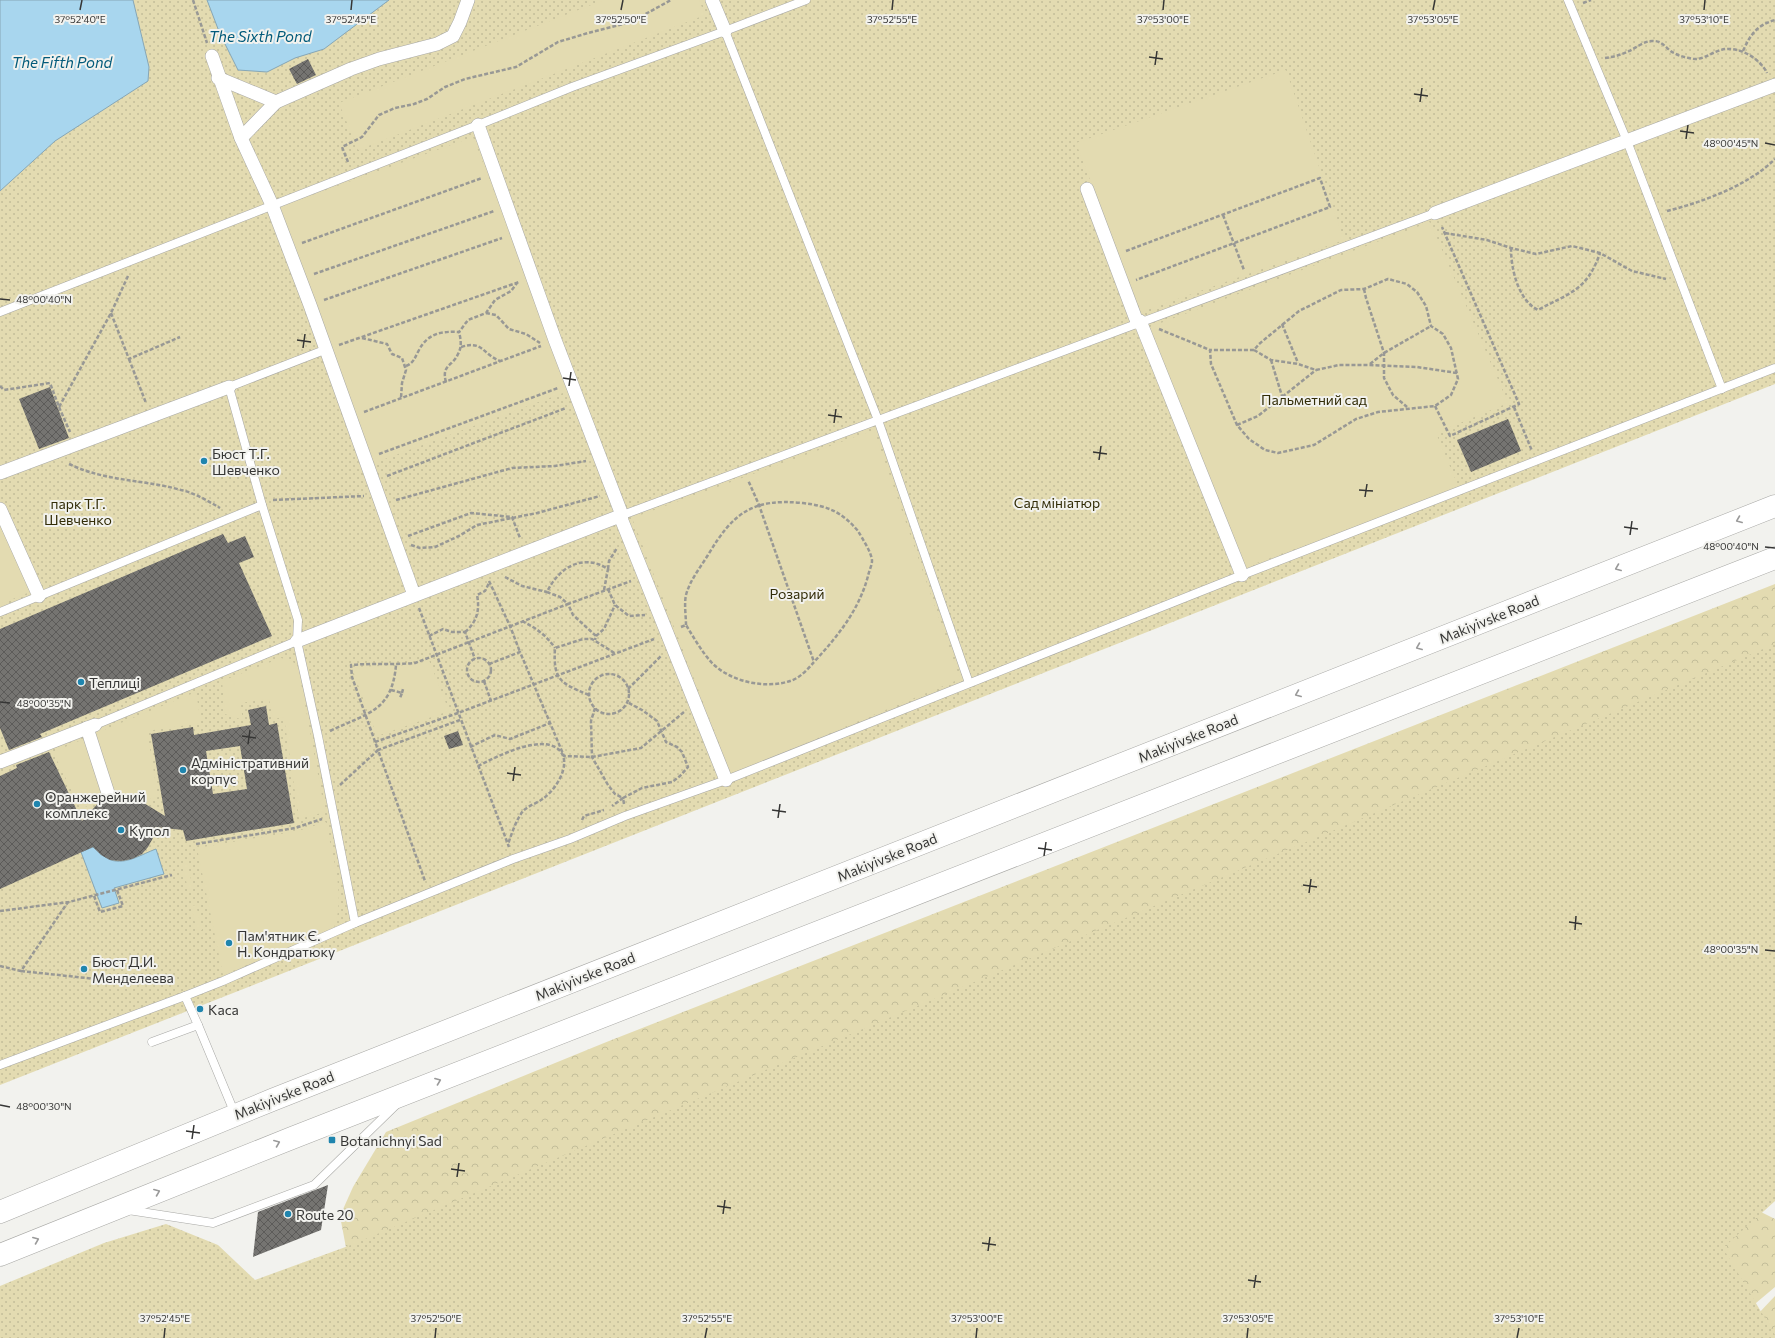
<svg xmlns="http://www.w3.org/2000/svg" width="1775" height="1338" font-family="Commissioner,sans-serif">
<style>
.forest{fill:url(#forest-crowns)}
.park{fill:url(#park-dots)}
.garden{fill:#e3dbb1}
.water{fill:#a8d6ee;stroke:#86a6b6}
.building{fill:url(#building-cross-hatch);fill-rule:evenodd}
.lines{fill:none;stroke-linecap:round;stroke-linejoin:round}
.service-casing{stroke:#a8a8a5;stroke-width:9}
.pedestrian-casing{stroke:#a8a8a5;stroke-width:14}
.primary-casing{stroke:#a8a8a5;stroke-width:23}
.path{stroke:#989895;stroke-width:2.5;stroke-dasharray:4 2;stroke-linecap:butt}
.service{stroke:#fff;stroke-width:8}
.pedestrian{stroke:#fff;stroke-width:13}
.primary{stroke:#fff;stroke-width:22}
.oneway{stroke:#9a9a9a}
.ticks{fill:none;stroke:#363635;stroke-width:1.5}
.poi-dot{fill:#1f85ae;stroke:#f2f2ee;stroke-width:1.5}
.labels{text-anchor:middle;dominant-baseline:central;stroke-width:4;stroke-linejoin:round;paint-order:stroke}
.park-label{font-size:14px;fill:#322c07;stroke:#f2f2ee}
.poi-label{font-size:14px;fill:#363635;stroke:#f2f2ee;text-anchor:start}
.street-label{font-size:14px;fill:#363635;stroke:#f2f2ee}
.water-label{font-size:15px;font-style:italic;fill:#015a7a;stroke:#f2f2ee}
.ticks-label{font-size:10px;text-anchor:middle;fill:#363635;stroke:#f2f2ee;stroke-width:4;stroke-linejoin:round;paint-order:stroke}
</style>
<defs>
<pattern id="forest-crowns" width="20" height="18" patternUnits="userSpaceOnUse"><rect width="20" height="18" fill="#e3dbb1"/><path d="M2 6a3 3 0 1 1 6 0M12 15a3 3 0 1 1 6 0" fill="none" stroke="#c3bd99"/></pattern>
<pattern id="park-dots" width="8" height="8" patternUnits="userSpaceOnUse"><rect width="8" height="8" fill="#e3dbb1"/><path d="M2 2h.1M6 6h.1" fill="none" stroke="#c3bd99" stroke-width="1.8" stroke-linecap="round"/></pattern>
<pattern id="building-cross-hatch" width="8" height="8" patternUnits="userSpaceOnUse"><rect width="8" height="8" fill="#757471"/><path d="M0 0l8 8M0 8l8-8" fill="none" stroke="#5c5b59"/></pattern>
</defs>
<rect width="100%" height="100%" fill="#f2f2ee"/>
<g class="forest">
<polygon points="1775,584 1775,920 352,1279 340,1216 353,1187 386,1132 604,1043"/>
<polygon points="1737,1200 1775,1219 1775,1287 1737,1319 1714,1223"/>
<polygon points="1775,1296 1775,1338 1739,1334"/>
</g>
<g class="park">
<polygon points="0,0 1775,0 1775,384 0,1085"/>
<polygon points="1775,644 1775,1201 1723,1248 1775,1335 1775,1338 0,1338 0,1286 104,1243 166,1224 218,1245 255,1280 351,1245"/>
</g>
<g class="garden">
<polygon points="604,0 699,0 705,15 358,150 339,103"/>
<polygon points="1286,70 1344,240 1141,312 1076,143"/>
<polygon points="473,137 571,390 374,463 279,207"/>
<polygon points="1430,222 1508,403 1436,433 1459,488 1246,567 1150,327"/>
<polygon points="874,430 960,679 731,774 632,518"/>
<polygon points="0,525 30,592 0,604"/>
<polygon points="281,658 292,661 298,667 325,812 299,819 284,717 273,719 269,699 240,703 243,720 225,714 222,681"/>
<polygon points="429,660 449,711 377,736 353,671 353,667 415,665"/>
<path d="M 196,692 L 201,723 L 147,731 L 158,797 L 146,800 C 134,793 125,790 111,791 L 94,734 Z"/>
<polygon points="86,738 103,794 89,806 80,808 53,752"/>
<path d="M 326,822 C 332,856 346,894 334,928 L 223,975 L 197,848 L 298,831 Z"/>
<polygon points="187,863 193,888 188,889 182,864"/>
<polygon points="196,905 202,930 197,931 191,906"/>
</g>
<g class="water">
<polygon points="0,0 133,0 149,67 148,81 55,141 0,191"/>
<polygon points="207,0 389,0 324,49 295,58 267,72 238,70 220,34"/>
<path d="M 93,847 C 98,851 105,858 111,860 C 126,865 142,854 156,849 L 164,874 L 114,888 L 119,903 L 102,908 L 81,852 Z"/>
</g>
<g class="building">
<polygon points="308,59 316,75 297,84 289,69"/>
<polygon points="50,387 69,438 39,449 19,399"/>
<polygon points="1508,419 1521,451 1471,472 1457,440"/>
<polygon points="223,534 228,543 245,536 254,557 239,563 272,636 40,734 42,737 9,750 0,728 0,629"/>
<path d="M 266,706 L 269,725 L 277,723 L 294,823 L 186,841 L 183,830 L 155,827 L 153,838 L 148,847 L 142,854 L 132,859 L 121,861 L 110,860 L 101,855 L 93,847 L 0,889 L 0,776 L 17,768 L 16,765 L 49,752 L 82,821 L 100,801 L 103,799 L 110,801 L 116,795 L 122,794 L 134,797 L 165,816 L 151,734 L 193,727 L 194,735 L 251,725 L 248,710 ZM 240,746 L 247,789 L 213,794 L 206,751 Z"/>
<polygon points="458,731 463,745 449,749 444,736"/>
<polygon points="328,1185 321,1230 253,1257 258,1212"/>
</g>
<g class="lines">
<defs>
<g id="service">
<polyline points="1568,0 1627,141 1722,389"/>
<polyline points="725,31 878,420 969,683"/>
<polyline points="0,312 478,125 572,87 725,31 806,0"/>
<polyline points="262,505 229,387 327,349"/>
<polyline points="620,516 1435,213"/>
<polyline points="0,612 262,505 298,620 297,641"/>
<polyline points="95,725 297,641 318,736 355,923 223,981 185,996 198,1025"/>
<polyline points="355,923 513,859 570,839 625,816 726,780 1242,575 1775,368"/>
<polyline points="152,1042 198,1025 235,1114"/>
<polyline points="0,1065 185,996"/>
<polyline points="128,1210 213,1223 314,1185 397,1104"/>
</g>
<g id="pedestrian">
<polyline points="712,0 725,31"/>
<polyline points="212,56 241,138 272,205 310,305 414,595"/>
<polyline points="218,78 276,102"/>
<polyline points="478,125 555,340 622,515"/>
<polyline points="241,138 276,102 351,69 379,59 437,44 453,36 460,22 468,0"/>
<polyline points="1087,189 1137,322"/>
<polyline points="1435,213 1775,85"/>
<polyline points="1140,321 1242,575"/>
<polyline points="0,473 229,387"/>
<polyline points="0,509 39,596"/>
<polyline points="297,641 620,516 726,780"/>
<polyline points="87,728 108,793"/>
<polyline points="0,762 95,725"/>
</g>
<g id="primary">
<polyline points="0,1212 272,1100 1775,506"/>
<polyline points="0,1255 292,1138 1775,558"/>
</g>
</defs>
<use href="#service" class="service-casing"/>
<use href="#pedestrian" class="pedestrian-casing"/>
<use href="#primary" class="primary-casing"/>
<g class="path">
<polyline points="193,0 207,43"/>
<polyline points="1583,3 1591,0"/>
<path d="M 1743,51 C 1750,35 1757,25 1775,20"/>
<path d="M 1605,58 C 1613,57 1621,55 1629,51 C 1636,48 1645,40 1654,41 C 1663,41 1667,50 1674,53 C 1679,56 1684,57 1689,58 C 1701,62 1710,53 1721,50 C 1737,45 1760,58 1767,73"/>
<polyline points="348,162 342,147 362,137 379,115 395,108 414,104 427,99 445,87 465,79 516,67 558,42 588,33 631,22 671,0"/>
<path d="M 1667,211 C 1703,202 1749,185 1775,159"/>
<polyline points="1223,215 1244,270"/>
<polyline points="1445,233 1487,240 1511,248 1536,254 1572,246 1600,253 1632,271 1666,279"/>
<polyline points="302,243 482,178"/>
<path d="M 1511,248 C 1511,269 1518,300 1538,310 C 1569,293 1587,291 1600,253"/>
<polyline points="1126,251 1320,178 1330,207 1136,280"/>
<polyline points="314,274 494,211"/>
<polyline points="1364,289 1366,298 1384,353 1384,378 1393,395 1407,407"/>
<polyline points="324,300 502,238"/>
<polyline points="111,313 129,359 180,337"/>
<polyline points="486,313 496,315 509,329 526,334 540,343"/>
<polyline points="1282,324 1298,363"/>
<polyline points="1159,329 1210,350 1211,364 1237,425 1249,439 1265,450 1278,453 1314,445 1356,419 1378,412 1435,406 1451,395 1458,379 1451,348 1443,334 1431,326 1426,306 1417,292 1407,284 1388,279 1364,289 1341,290 1299,311 1259,344 1254,350 1210,350"/>
<polyline points="362,338 387,344 392,354 402,358 406,370 402,383 401,398"/>
<polyline points="339,345 519,282"/>
<path d="M 461,347 C 483,340 482,354 500,361"/>
<polyline points="1254,350 1271,360 1298,364 1316,370 1339,365 1370,365 1417,367 1457,373"/>
<polyline points="129,359 146,403"/>
<polyline points="1271,360 1282,396"/>
<polyline points="1370,364 1384,353 1431,326"/>
<path d="M 406,366 C 414,363 415,357 419,350 C 428,333 442,331 459,332 L 468,320 L 486,313 L 495,300 L 511,291 L 517,283"/>
<path d="M 446,382 C 441,365 453,366 458,354 C 462,347 461,340 459,332"/>
<polyline points="0,386 4,390 50,383 59,407 111,313 128,276"/>
<polyline points="1435,406 1450,436 1519,404 1442,227"/>
<polyline points="59,407 70,432"/>
<polyline points="1514,407 1532,451"/>
<polyline points="364,412 541,346"/>
<polyline points="1237,425 1258,416 1316,370"/>
<polyline points="379,454 558,388"/>
<polyline points="210,459 235,451"/>
<path d="M 69,464 C 107,482 142,479 181,490 C 195,493 208,501 220,508"/>
<polyline points="387,476 566,408"/>
<polyline points="273,500 364,496"/>
<polyline points="396,500 512,468 555,466 586,461"/>
<polyline points="408,536 471,513 512,517 520,538"/>
<polyline points="411,545 420,548 435,547 459,536 477,525 537,513 600,496"/>
<polyline points="608,569 609,561 617,548"/>
<polyline points="505,577 522,586 547,592"/>
<polyline points="489,581 510,626 520,652"/>
<polyline points="608,589 615,605 629,616 645,615"/>
<path d="M 604,590 L 608,569 C 583,553 559,567 547,592 L 560,597 L 568,604 L 631,581"/>
<polyline points="419,608 509,847"/>
<path d="M 522,621 C 536,628 546,635 555,648"/>
<path d="M 686,625 C 686,616 684,604 686,595 C 690,580 700,568 708,555 C 733,513 752,498 803,503 C 828,506 842,512 858,531 C 862,538 872,553 872,561 C 872,565 869,571 868,576 C 859,610 838,636 814,662"/>
<path d="M 681,627 L 686,625 C 694,638 702,652 712,663 C 731,682 765,689 790,681 C 800,678 808,669 814,662 L 759,505 L 748,480"/>
<path d="M 465,632 C 477,622 480,610 477,595 L 485,591 L 489,583"/>
<polyline points="429,636 443,629 452,632 465,632 475,659"/>
<polyline points="596,636 604,629 615,605"/>
<circle cx="479" cy="670" r="12"/>
<polyline points="489,664 520,652 564,756 592,757 641,748 684,712"/>
<circle cx="609" cy="694" r="20"/>
<polyline points="484,681 491,701"/>
<polyline points="628,689 661,656"/>
<polyline points="391,690 402,693 400,698"/>
<polyline points="402,693 403,689"/>
<path d="M 589,695 C 560,683 553,680 555,648 L 583,639 L 592,639 L 616,654"/>
<polyline points="595,708 591,721 592,757 608,785 615,794 623,798 612,806"/>
<path d="M 460,720 L 378,750 L 352,677 L 351,665 C 372,663 394,665 415,663 L 568,604 L 573,615 L 596,636 L 595,640"/>
<path d="M 330,731 C 367,713 392,712 396,665"/>
<polyline points="375,742 458,713 654,639"/>
<polyline points="470,747 495,735 510,739 550,723"/>
<path d="M 478,766 C 496,757 529,740 550,745 C 577,753 560,786 544,798 C 538,803 529,805 523,811 C 516,820 512,833 508,844"/>
<polyline points="340,785 378,750 425,881"/>
<polyline points="624,804 623,798 642,788 672,782 680,776 688,767 682,752 677,747 666,742 657,721 642,710 627,702"/>
<polyline points="582,820 584,816 604,810"/>
<polyline points="196,844 295,828 322,819"/>
<polyline points="94,896 100,912 123,906 117,890"/>
<polyline points="0,911 69,902 172,875"/>
<polyline points="0,966 21,971 68,902"/>
<polyline points="21,971 133,983"/>
</g>
<use href="#service" class="service"/>
<use href="#pedestrian" class="pedestrian"/>
<use href="#primary" class="primary"/>
</g>
<defs><path id="oneway-chevron" d="M-2-3.5L2.5 0L-2 3.5" fill="none" stroke-width="1.6" stroke-linecap="round" stroke-linejoin="round"/></defs>
<g class="oneway">
<use href="#oneway-chevron" transform="translate(1739 520) rotate(158)"/>
<use href="#oneway-chevron" transform="translate(1618 568) rotate(158)"/>
<use href="#oneway-chevron" transform="translate(1419 647) rotate(158)"/>
<use href="#oneway-chevron" transform="translate(1298 694) rotate(158)"/>
<use href="#oneway-chevron" transform="translate(438 1081) rotate(-21)"/>
<use href="#oneway-chevron" transform="translate(277 1143) rotate(-22)"/>
<use href="#oneway-chevron" transform="translate(157 1192) rotate(-22)"/>
<use href="#oneway-chevron" transform="translate(36 1240) rotate(-22)"/>
</g>
<path class="ticks" d="M 80,10 L 82,0M 351,10 L 352,0M 621,10 L 623,0M 892,10 L 893,0M 1163,10 L 1164,0M 1433,10 L 1435,0M 1704,10 L 1705,0M 1149,57 L 1163,59M 1155,65 L 1157,51M 1414,94 L 1428,96M 1420,102 L 1422,88M 1680,131 L 1694,133M 1686,139 L 1688,125M 1765,143 L 1775,145M 0,299 L 10,300M 297,340 L 311,342M 303,348 L 305,334M 563,378 L 576,380M 569,386 L 571,372M 828,415 L 842,417M 834,423 L 836,409M 1093,452 L 1107,454M 1099,460 L 1101,446M 1359,490 L 1373,491M 1365,497 L 1367,484M 1624,527 L 1638,529M 1630,535 L 1632,521M 1765,547 L 1775,548M 0,702 L 10,703M 242,736 L 256,738M 248,744 L 250,730M 507,773 L 521,775M 513,781 L 515,767M 772,810 L 786,812M 778,818 L 780,804M 1038,848 L 1052,850M 1044,856 L 1046,842M 1303,885 L 1317,887M 1309,893 L 1311,879M 1569,922 L 1582,924M 1575,930 L 1576,916M 1765,950 L 1775,951M 0,1105 L 10,1107M 186,1131 L 200,1133M 192,1139 L 194,1125M 451,1169 L 465,1171M 457,1177 L 459,1163M 717,1206 L 731,1208M 723,1214 L 725,1200M 982,1243 L 996,1245M 988,1251 L 990,1237M 1248,1280 L 1261,1282M 1254,1288 L 1256,1275M 164,1338 L 165,1328M 435,1338 L 436,1328M 705,1338 L 707,1328M 976,1338 L 977,1328M 1247,1338 L 1248,1328M 1517,1338 L 1519,1328"/>
<g class="poi-dot">
<circle cx="204" cy="461" r="4"/>
<circle cx="81" cy="682" r="4"/>
<circle cx="183" cy="770" r="4"/>
<circle cx="37" cy="804" r="4"/>
<circle cx="121" cy="830" r="4"/>
<circle cx="229" cy="943" r="4"/>
<circle cx="84" cy="969" r="4"/>
<circle cx="200" cy="1009" r="4"/>
<rect x="328" y="1136" width="8" height="8" rx="2"/>
<circle cx="288" cy="1214" r="4"/>
</g>
<g class="labels">
<g class="park-label">
<text x="1314" y="399">Пальметний сад</text>
<text x="1057" y="502">Сад мініатюр</text>
<text x="78" y="503">парк Т.Г.<tspan x="78" dy="16">Шевченко</tspan></text>
<text x="797" y="593">Розарий</text>
</g>
<g class="poi-label">
<text x="212" y="453">Бюст Т.Г.<tspan x="212" dy="16">Шевченко</tspan></text>
<text x="89" y="682">Теплиці</text>
<text x="191" y="762">Адміністративний<tspan x="191" dy="16">корпус</tspan></text>
<text x="45" y="796">Оранжерейний<tspan x="45" dy="16">комплекс</tspan></text>
<text x="129" y="830">Купол</text>
<text x="237" y="935">Пам'ятник Є.<tspan x="237" dy="16">Н. Кондратюку</tspan></text>
<text x="92" y="961">Бюст Д.И.<tspan x="92" dy="16">Менделеева</tspan></text>
<text x="208" y="1009">Каса</text>
<text x="340" y="1140">Botanichnyi Sad</text>
<text x="296" y="1214">Route 20</text>
</g>
<g class="street-label">
<text transform="translate(1489 619) rotate(-22)">Makiyivske Road</text>
<text transform="translate(1188 738) rotate(-22)">Makiyivske Road</text>
<text transform="translate(887 857) rotate(-22)">Makiyivske Road</text>
<text transform="translate(585 976) rotate(-22)">Makiyivske Road</text>
<text transform="translate(284 1095) rotate(-22)">Makiyivske Road</text>
</g>
<g class="water-label">
<text x="260" y="36">The Sixth Pond</text>
<text x="62" y="62">The Fifth Pond</text>
</g>
</g>
<g class="ticks-label">
<text x="80" y="23">37°52'40"E</text>
<text x="351" y="23">37°52'45"E</text>
<text x="621" y="23">37°52'50"E</text>
<text x="892" y="23">37°52'55"E</text>
<text x="1163" y="23">37°53'00"E</text>
<text x="1433" y="23">37°53'05"E</text>
<text x="1704" y="23">37°53'10"E</text>
<text x="1731" y="147">48°00'45"N</text>
<text x="44" y="303">48°00'40"N</text>
<text x="1731" y="550">48°00'40"N</text>
<text x="44" y="707">48°00'35"N</text>
<text x="1731" y="953">48°00'35"N</text>
<text x="44" y="1110">48°00'30"N</text>
<text x="165" y="1322">37°52'45"E</text>
<text x="436" y="1322">37°52'50"E</text>
<text x="707" y="1322">37°52'55"E</text>
<text x="977" y="1322">37°53'00"E</text>
<text x="1248" y="1322">37°53'05"E</text>
<text x="1519" y="1322">37°53'10"E</text>
</g>
</svg>
